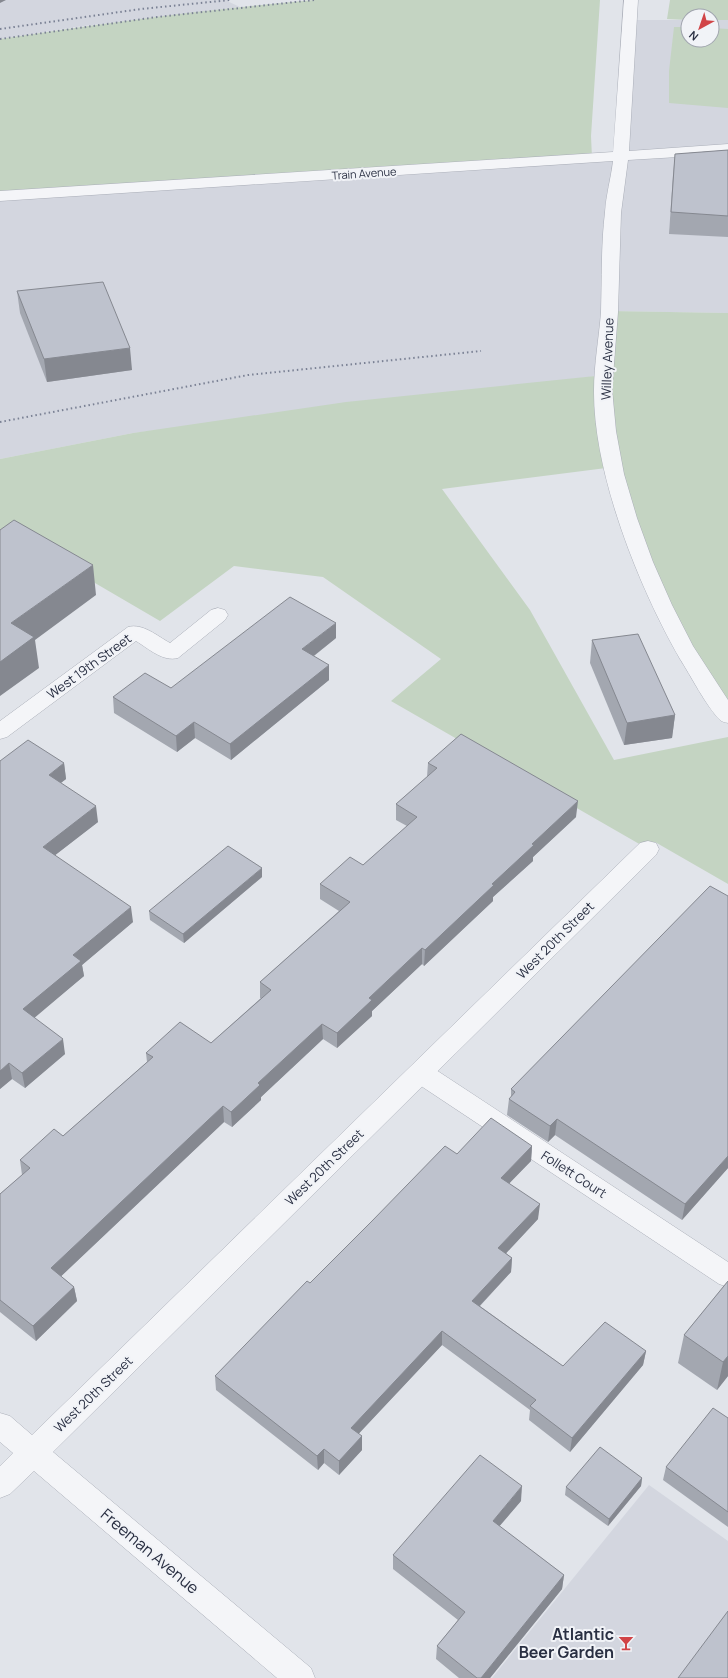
<svg xmlns="http://www.w3.org/2000/svg" width="728" height="1678" font-family="Manrope,sans-serif">
<style>
.built{fill:#d3d6df}
.green{fill:#c4d4c2}
.lines{fill:none;stroke-linecap:round;stroke-linejoin:round}
.lane-casing{stroke:#aaaeb8;stroke-width:1}
.street-casing{stroke:#aaaeb8;stroke-width:1}
.lane{fill:#f4f5f8;fill-rule:evenodd}
.street{fill:#f4f5f8;fill-rule:evenodd}
.rail{stroke:#7a8194;stroke-width:2;stroke-dasharray:1.5 3;stroke-linecap:butt}
.wall{fill:#a3a7b0}
.shaded-wall{fill:#858890}
.building{fill:#bec2cd;stroke:#858890}
.labels{text-anchor:middle;dominant-baseline:central;stroke-width:4;stroke-linejoin:round;paint-order:stroke}
.far-street-label{font-size:11px;fill:#292f42;stroke:#f1f3f7}
.street-label{font-size:13px;fill:#292f42;stroke:#f1f3f7}
.near-street-label{font-size:16px;fill:#292f42;stroke:#f1f3f7}
.near-poi-label{font-size:16px;font-weight:bold;fill:#292f42;stroke:#f1f3f7;text-anchor:end}
</style>
<rect width="100%" height="100%" fill="#e1e4ea"/>
<g class="built">
<polygon points="0,0 230,0 227,1 240,7 76,27 0,39"/>
<polygon points="630,20 688,20 688,40 712,40 712,20 728,20 728,313 609,311 605,375 133,433 0,459 0,196 620,157"/>
<polygon points="649,1485 728,1541 728,1678 492,1678"/>
</g>
<g class="green">
<path d="M 314,0 L 600,0 L 591,136 L 592,158 L 0,196 L 0,39 C 104,23 209,9 314,0 Z"/>
<polygon points="670,0 728,0 728,20 712,20 712,16 688,16 688,20 667,19"/>
<polygon points="674,27 688,27 688,40 712,40 712,28 728,29 728,108 669,103 669,71"/>
<polygon points="609,311 728,313 728,716 690,660 614,467 442,489 530,610 614,760 728,737 728,884 655,842 648,849 391,701 441,659 323,577 234,566 160,621 6,531 0,532 0,459 133,433 346,402 605,375"/>
</g>
<g class="lines">
<defs>
<polygon id="lane" points="421,1063 430,1066 728,1262 728,1287 719,1284 412,1080 409,1073 412,1066"/>
<g id="street">
<path d="M 624,0 L 638,0 L 629,151 L 728,144 L 728,154 L 628,160 L 621,213 L 618,312 L 612,389 L 616,431 L 624,474 L 637,518 L 653,562 L 672,605 L 693,646 L 728,700 L 728,723 C 725,722 722,722 720,720 C 706,706 691,676 680,659 C 639,588 593,473 594,390 C 594,364 599,338 601,312 C 602,279 601,245 605,212 C 606,195 611,178 613,161 L 0,201 L 0,191 L 613,152 Z"/>
<path d="M 218,608 L 225,610 L 228,615 L 225,620 L 178,658 C 163,662 149,649 136,641 L 7,737 L 0,739 L 0,721 L 128,627 C 143,623 157,636 170,643 L 211,610 Z"/>
<polygon points="648,841 656,843 659,849 656,855 53,1452 311,1668 315,1678 277,1678 34,1471 10,1494 0,1498 0,1466 13,1453 0,1442 0,1413 10,1416 32,1435 640,843"/>
</g>
</defs>
<use href="#lane" class="lane-casing"/>
<use href="#street" class="street-casing"/>
<use href="#lane" class="lane"/>
<use href="#street" class="street"/>
<g class="rail">
<polyline points="0,29 141,9 230,0"/>
<polyline points="0,39 157,17 314,0"/>
<polyline points="0,422 248,375 481,351"/>
</g>
</g>
<g class="wall">
<polygon points="728,150 728,237 669,234 673,175 675,154"/>
<polygon points="17,291 132,370 47,382 20,313"/>
<polygon points="336,638 314,656 329,680 231,760 195,738 177,752 114,713 113,697 171,688"/>
<polygon points="592,640 675,715 672,738 624,745 590,663"/>
<polygon points="64,763 66,779 61,783 98,822 55,855 133,922 82,965 84,976 34,1017 65,1054 25,1088 12,1079 0,1089"/>
<polygon points="428,763 576,817 533,857 533,861 493,897 493,901 424,966 422,964 372,1011 372,1016 337,1048 323,1039 261,1097 261,1100 232,1127 224,1122 61,1276 74,1287 77,1301 36,1341 0,1312 0,1194 22,1175 20,1160 63,1136 147,1062 146,1053 211,1043 261,998 260,998 260,982 339,911 320,899 320,884 363,865 407,826 396,820 396,804 427,777"/>
<polygon points="262,877 184,943 150,920 149,911"/>
<polygon points="511,1089 728,1168 682,1220 555,1135 548,1142 507,1115 509,1099 511,1097"/>
<polygon points="532,1146 531,1161 509,1183 538,1219 506,1253 512,1258 511,1272 480,1306 563,1366 646,1351 643,1365 570,1452 529,1420 530,1410 442,1345 359,1433 362,1450 339,1475 324,1463 318,1470 216,1390 215,1376 310,1283 457,1154"/>
<polygon points="728,1281 728,1376 717,1390 678,1363 684,1335"/>
<polygon points="728,1418 728,1527 663,1480 666,1467"/>
<polygon points="642,1478 641,1486 608,1526 565,1495 566,1487"/>
<polygon points="521,1501 499,1526 564,1575 562,1589 490,1678 459,1678 436,1659 437,1646 458,1620 393,1569 393,1555"/>
</g>
<g class="shaded-wall">
<polygon points="0,0 6,0 0,3"/>
<polygon points="130,348 132,370 47,382 44,359"/>
<polygon points="93,565 96,595 35,640 39,668 0,696 0,662 11,623"/>
<polygon points="336,623 336,638 302,665 302,649"/>
<polygon points="329,665 329,680 231,760 230,744"/>
<polygon points="675,715 672,738 624,745 627,723"/>
<polygon points="194,722 195,738 177,752 176,736"/>
<polygon points="64,763 66,779 51,790 49,775"/>
<polygon points="578,801 576,817 533,857 533,861 493,897 493,901 424,966 425,950 492,884 532,844"/>
<polygon points="96,806 98,822 45,863 43,847"/>
<polygon points="262,868 262,877 184,943 183,934"/>
<polygon points="131,907 133,922 82,965 84,976 26,1025 23,1009 73,955"/>
<polygon points="422,948 422,964 372,1011 372,1016 337,1048 337,1033 369,998"/>
<polygon points="322,1024 323,1039 261,1097 261,1100 232,1127 231,1112 258,1083"/>
<polygon points="63,1039 65,1054 25,1088 22,1073"/>
<polygon points="9,1063 12,1079 0,1089 0,1071"/>
<polygon points="223,1106 224,1122 54,1283 51,1268"/>
<polygon points="557,1119 555,1135 548,1142 550,1126"/>
<polygon points="532,1146 531,1161 500,1193 501,1178"/>
<polygon points="728,1156 728,1168 682,1220 685,1204"/>
<polygon points="540,1204 538,1219 497,1263 498,1248"/>
<polygon points="512,1258 511,1272 471,1315 472,1301"/>
<polygon points="74,1287 77,1301 36,1341 33,1326"/>
<polygon points="442,1331 442,1345 351,1442 351,1428"/>
<polygon points="646,1351 643,1365 570,1452 572,1438"/>
<polygon points="728,1356 728,1376 717,1390 723,1362"/>
<polygon points="362,1436 362,1450 339,1475 339,1461"/>
<polygon points="324,1449 324,1463 318,1470 317,1456"/>
<polygon points="642,1478 641,1486 608,1526 609,1519"/>
<polygon points="522,1486 521,1501 492,1535 493,1521"/>
<polygon points="564,1575 562,1589 490,1678 481,1678"/>
</g>
<g class="building">
<polygon points="728,150 728,216 671,212 675,154"/>
<polygon points="103,282 130,348 44,359 17,291"/>
<polygon points="14,520 93,565 11,623 34,637 0,662 0,530"/>
<polygon points="290,597 336,623 302,649 329,665 230,744 194,722 176,736 113,697 145,673 171,688"/>
<polygon points="638,634 675,715 627,723 592,640"/>
<polygon points="461,734 578,801 532,844 534,845 492,884 494,885 425,950 422,948 369,998 372,1000 337,1033 322,1024 258,1083 260,1085 231,1112 223,1106 51,1268 74,1287 33,1326 0,1300 0,1194 30,1168 20,1160 54,1129 63,1136 153,1057 146,1053 180,1022 211,1043 271,990 260,982 350,902 320,884 350,857 363,865 417,817 396,804 437,768 428,763"/>
<polygon points="28,740 64,763 49,775 96,806 43,847 131,907 73,955 81,961 23,1009 63,1039 22,1073 9,1063 0,1071 0,761"/>
<polygon points="228,846 262,868 183,934 149,911"/>
<polygon points="710,886 728,896 728,1156 685,1204 557,1119 550,1126 509,1099 515,1092 511,1089"/>
<polygon points="491,1118 532,1146 501,1178 540,1204 498,1248 512,1258 472,1301 563,1366 605,1322 646,1351 572,1438 530,1406 536,1400 442,1331 351,1428 362,1436 339,1461 324,1449 317,1456 215,1376 307,1281 310,1283 372,1221 445,1146 457,1154"/>
<polygon points="728,1281 728,1356 723,1362 684,1335"/>
<polygon points="713,1408 728,1418 728,1512 666,1467"/>
<polygon points="600,1447 642,1478 609,1519 566,1487"/>
<polygon points="480,1455 522,1486 493,1521 564,1575 481,1678 477,1678 437,1646 465,1612 393,1555"/>
<polygon points="728,1611 728,1678 678,1678"/>
</g>
<defs>
<symbol id="bar-bare" viewBox="-9 -9 18 18"><path d="M-6-5H6L.8 .8V4.5H3.5V6h-7V4.5H-.8V.8Z" fill="#d14447" stroke="#f1f3f7" stroke-width="2.5" paint-order="stroke"/></symbol>
</defs>
<g fill-rule="evenodd">
<use href="#bar-bare" x="615" y="1632" width="22" height="22"/>
</g>
<g class="labels">
<g class="far-street-label">
<text transform="translate(364 173) rotate(-4)">Train Avenue</text>
</g>
<g class="street-label">
<text transform="translate(607 359) rotate(-88)">Willey Avenue</text>
<text transform="translate(89 666) rotate(-36)">West 19th Street</text>
<text transform="translate(555 940) rotate(-45)">West 20th Street</text>
<text transform="translate(324 1167) rotate(-44)">West 20th Street</text>
<text transform="translate(574 1174) rotate(33)">Follett Court</text>
<text transform="translate(93 1394) rotate(-44)">West 20th Street</text>
</g>
<g class="near-street-label">
<text transform="translate(150 1551) rotate(40)">Freeman Avenue</text>
</g>
<g class="near-poi-label">
<text x="614" y="1634">Atlantic<tspan x="614" dy="18">Beer Garden</tspan></text>
</g>
</g>
<g transform="translate(700 28) rotate(220)"><circle r="19" fill="#f1f3f7" stroke="#a1a5af"/>
<path d="M0-3L7 15L0 10L-7 15Z" fill="#d14447"/>
<text y="-6" font-size="11" font-weight="bold" text-anchor="middle" fill="#292f42">N</text>
</g>
</svg>
